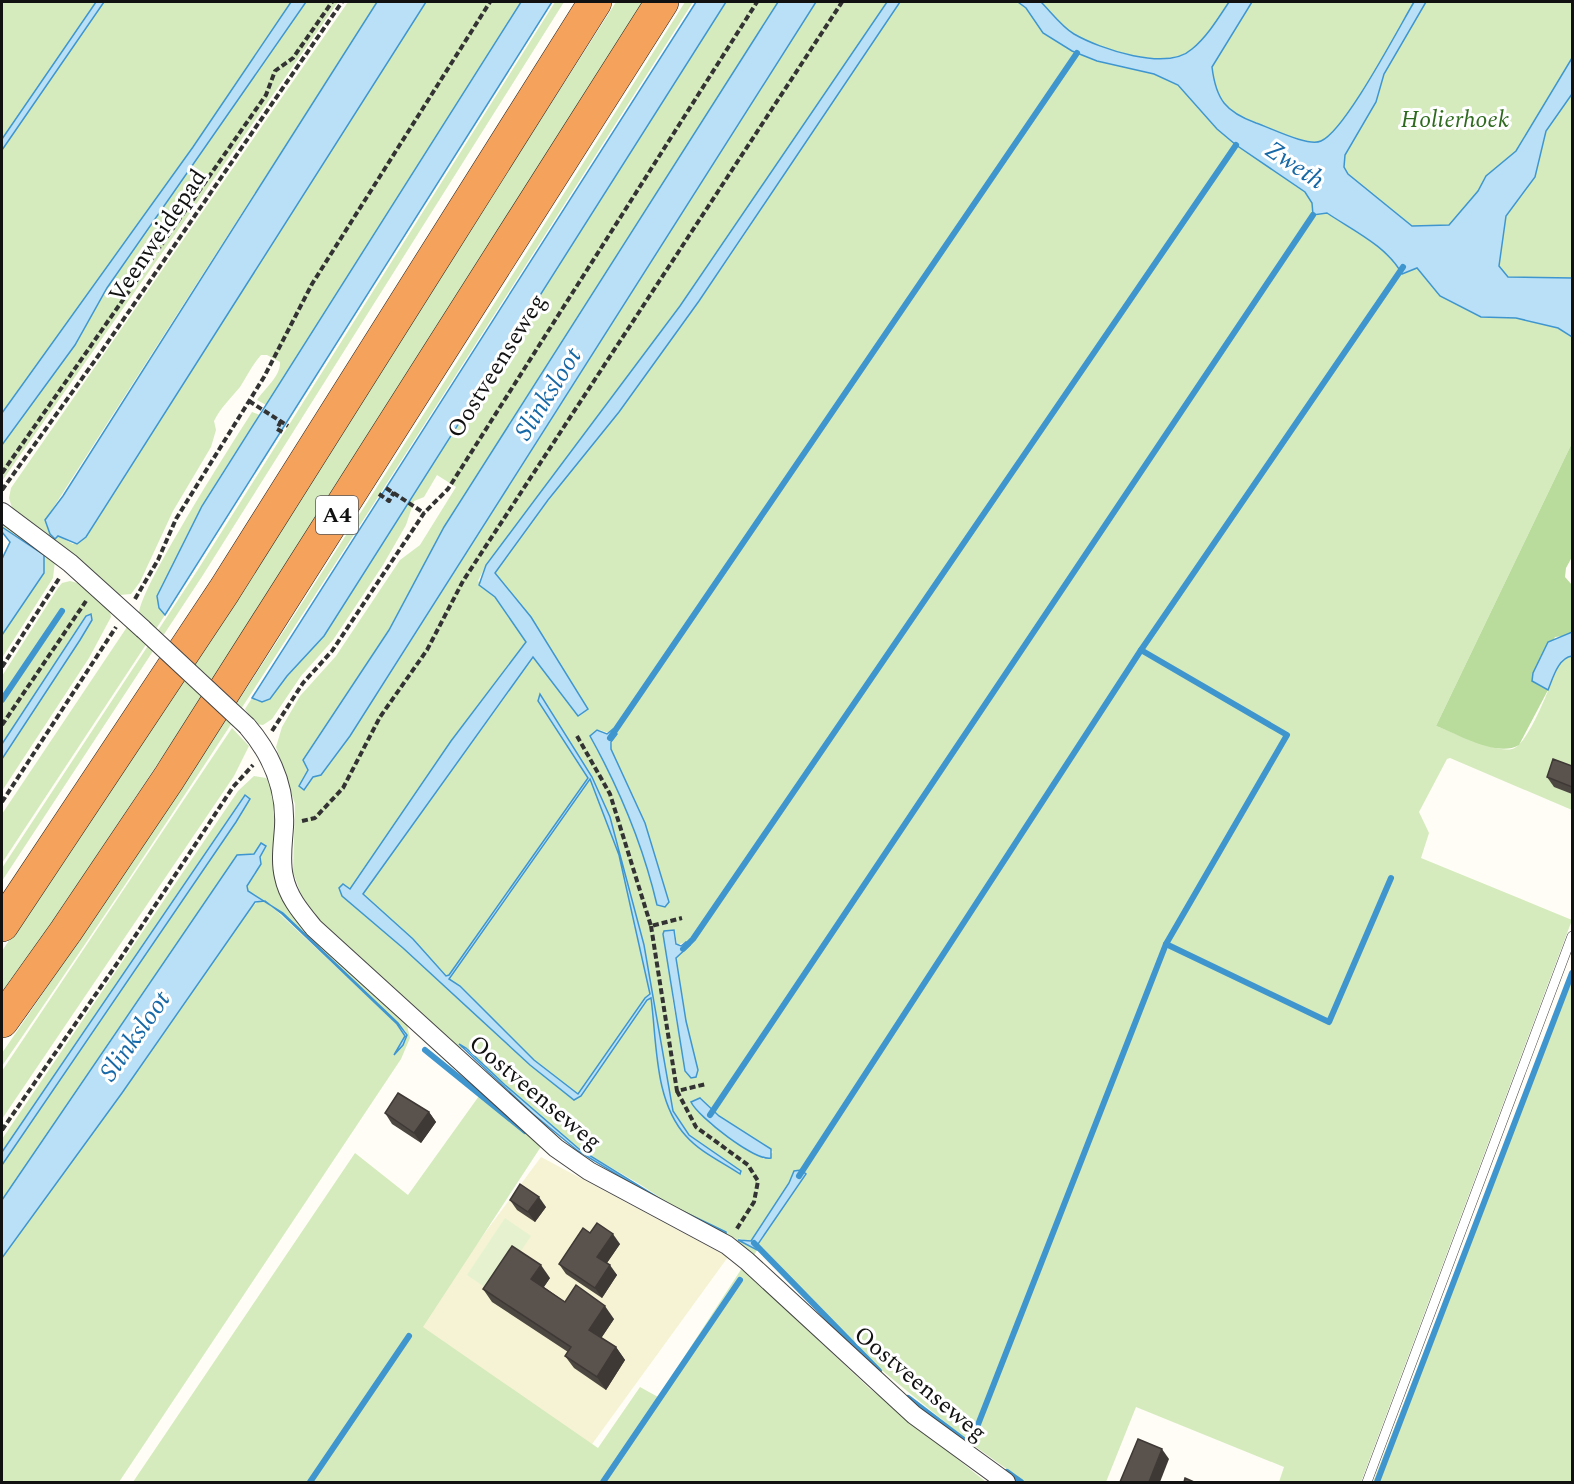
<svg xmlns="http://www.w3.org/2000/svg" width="1574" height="1484" font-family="Spectral,serif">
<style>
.farmland{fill:#f6f3d4}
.green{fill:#d5ebbd;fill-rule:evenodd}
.forest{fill:#b9dc9c}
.pitch{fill:#e6f2cf}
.water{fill:#b9e0f7;stroke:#3f96cf;stroke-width:1.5;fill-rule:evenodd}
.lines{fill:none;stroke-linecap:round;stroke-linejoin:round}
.stream{stroke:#3f96cf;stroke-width:6}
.service-casing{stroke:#444;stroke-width:10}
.minor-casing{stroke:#444;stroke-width:20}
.motorway-casing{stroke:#222;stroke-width:34}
.path{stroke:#333;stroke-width:4;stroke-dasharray:6 3;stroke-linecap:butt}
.service{stroke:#fff;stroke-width:9}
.minor{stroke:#fff;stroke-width:18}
.motorway{stroke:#f5a25d;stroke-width:33}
.minor-bridge-casing{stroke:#444;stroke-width:20;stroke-linecap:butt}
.minor-bridge{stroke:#fff;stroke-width:18}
.wall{fill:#4d4742}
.shaded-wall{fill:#3f3936}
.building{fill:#5a524d;stroke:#3f3936;stroke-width:1.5}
.labels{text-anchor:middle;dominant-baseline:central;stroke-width:6;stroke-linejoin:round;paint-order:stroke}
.shield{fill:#fff;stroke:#585858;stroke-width:1.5}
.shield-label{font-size:22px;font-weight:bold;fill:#111}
.park-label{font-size:24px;font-style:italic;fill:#2f6b1f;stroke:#fff}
.street-label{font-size:24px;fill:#111;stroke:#fff}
.water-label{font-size:26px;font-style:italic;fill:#1768a6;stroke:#fff}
</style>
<rect width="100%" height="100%" fill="#fffdf5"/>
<polygon class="farmland" points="541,1157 728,1257 582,1458 413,1330"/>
<g class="green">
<polygon points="2,2 96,2 2,139"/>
<polygon points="104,2 291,2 193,147 2,413 2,150"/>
<polygon points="306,2 338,2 2,481 2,445 75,345 107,288"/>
<path d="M 348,2 L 377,2 L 48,516 L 50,534 L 55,538 L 58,536 L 73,544 L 86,537 L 426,2 L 521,2 L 266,405 L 257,400 C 264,389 281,376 280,362 L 267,355 L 261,355 C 252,365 247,376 240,387 C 231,398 221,407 214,421 L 216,430 L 211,447 L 173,511 L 140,582 L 131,594 L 119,595 L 12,508 L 9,498 L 11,488 Z"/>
<polygon points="555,2 564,2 203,575 2,881 2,868 197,571"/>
<path d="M 616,2 L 645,2 C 433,334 226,670 2,995 L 2,951 L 234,600 Z"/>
<path d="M 685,2 L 693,2 C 466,358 242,718 2,1066 L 2,1053 C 239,709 462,355 685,2 Z"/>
<path d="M 726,2 L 778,2 L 444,527 L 389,629 L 303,760 L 308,772 L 299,786 L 305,789 L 380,690 L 816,2 L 887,2 L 680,306 L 486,565 L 478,581 L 495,597 L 526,642 L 451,741 L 363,894 L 534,657 L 578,716 L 588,709 L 531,617 L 495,573 L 496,569 C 564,479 635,392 700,300 C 768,202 831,99 900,2 L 1018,2 L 1026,8 L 1043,33 L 1072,51 L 1097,61 L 1154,74 L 1178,85 L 1217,129 L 1236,145 L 1305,192 L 1312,203 L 1314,215 L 1326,213 C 1352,230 1387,246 1402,274 L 1416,268 L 1440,296 L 1481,317 L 1516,318 L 1558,328 L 1572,337 L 1572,443 L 1436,726 C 1453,732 1495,753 1512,749 C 1529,745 1551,682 1559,665 L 1564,658 L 1572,656 L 1572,810 L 1450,758 L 1447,759 L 1419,812 L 1429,833 L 1421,858 L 1572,920 L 1361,1482 L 1279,1482 L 1284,1467 L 1136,1407 L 1106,1482 L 1025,1482 L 973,1445 L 879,1368 L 814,1307 L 758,1245 L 806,1174 L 794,1171 L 789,1183 L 750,1242 L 738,1238 L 757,1250 L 752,1259 L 735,1238 L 728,1235 L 724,1240 L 641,1185 L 579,1149 L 505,1085 L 466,1048 L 455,1048 L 306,909 L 293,872 L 295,804 L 276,747 L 282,727 L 300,696 L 336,656 L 400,560 L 420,545 L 456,487 L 437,475 L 424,497 L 414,501 L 406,525 L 383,565 L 333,640 L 301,676 L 272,719 L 263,725 L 255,724 L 245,709 L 252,698 L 258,701 L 270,699 L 287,676 L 324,636 ZM 599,730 L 609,733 L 613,738 L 611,749 L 645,823 L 668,905 L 657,905 C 642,846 623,788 590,736 ZM 664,931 L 675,931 L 677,945 L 686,942 L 690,945 L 676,958 L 686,1021 L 686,1074 L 673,1003 ZM 701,1098 L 719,1116 L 773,1152 L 764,1159 L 711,1125 L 691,1101 Z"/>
<path d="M 1041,2 L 1229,2 C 1219,17 1207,37 1192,49 C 1167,71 1099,49 1074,34 C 1062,27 1051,12 1041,2 Z"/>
<polygon points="1239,2 1572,2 1572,313 1469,271 1220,106 1193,77"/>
<path d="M 252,412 L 260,415 C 220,476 178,536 159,608 L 165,615 L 156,629 L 139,616 C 134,596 235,439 252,412 Z"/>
<polygon points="2,521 55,561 53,578 2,658 2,635 44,573 43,555 2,527"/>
<polygon points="70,581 81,584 110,611 111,617 89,658 2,791 2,676 58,588 62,583"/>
<polygon points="127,627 147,643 2,863 2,814"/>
<polygon points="232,728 249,746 234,776 2,1119 2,1071"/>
<path d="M 254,776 L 266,778 C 287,798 270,847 274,872 C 275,880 278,888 281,895 L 407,1025 L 410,1038 L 401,1059 L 119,1482 L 2,1482 L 2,1258 L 122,1093 L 251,907 L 259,901 L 268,903 L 397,1024 L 405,1036 L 395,1055 L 406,1040 L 406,1032 L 398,1023 L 283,913 L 248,891 L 247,886 L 261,863 L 260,857 L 265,846 L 261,843 L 254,854 L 237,856 L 2,1200 L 2,1165 L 249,801 L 243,797 L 2,1152 L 2,1139 L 238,791 Z"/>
<polygon points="1572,972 1572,1482 1373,1482"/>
<polygon points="484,1089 544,1142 423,1327 598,1448 640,1387 658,1397 742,1268 869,1388 986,1482 133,1482 355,1153 408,1195"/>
</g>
<path class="forest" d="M 1572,443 L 1572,557 L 1566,568 L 1565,577 L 1572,585 L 1572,632 L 1564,636 L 1555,637 L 1532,681 L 1548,690 L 1519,745 C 1497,758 1458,734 1436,726 Z"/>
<polygon class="pitch" points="505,1218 531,1236 493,1293 467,1275"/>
<g class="water">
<polygon points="96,2 104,2 2,150 2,139"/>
<polygon points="291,2 306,2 107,288 75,345 2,445 2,413 193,147"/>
<polygon points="377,2 426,2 86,537 77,544 58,536 55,539 50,534 45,520 63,496"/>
<polygon points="521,2 552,2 165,615 159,608 157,596 202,506"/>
<polygon points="696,2 726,2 324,636 287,676 270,699 262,702 252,698"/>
<polygon points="778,2 816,2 350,736 321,775 313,777 304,790 299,786 308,770 303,760 389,630 444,527"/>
<path d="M 887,2 L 900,2 L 699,301 L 619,412 L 548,500 L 495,573 L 531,617 L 588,709 L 578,716 L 533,657 L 363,894 L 413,939 L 446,976 L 449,975 L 588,778 L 538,701 L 540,694 L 592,777 L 610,817 L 644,945 L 673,1111 L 689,1135 L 741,1171 L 740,1174 C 722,1162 700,1152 686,1136 C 654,1101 657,1042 651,998 L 647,1000 L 581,1096 L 574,1100 L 530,1065 L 403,948 L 342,896 L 339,888 L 343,884 L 350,889 L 451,741 L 526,642 L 495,597 L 479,585 L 486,565 L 680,306 ZM 590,779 L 619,855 L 650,994 L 645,998 L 578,1094 L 534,1060 L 460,986 L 449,979 Z"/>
<path d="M 1018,2 L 1041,2 C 1051,12 1062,27 1074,34 C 1100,49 1167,72 1192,49 C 1207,37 1219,17 1229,2 L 1252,2 L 1212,67 C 1216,100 1226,112 1256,123 C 1271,128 1308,147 1321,141 C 1345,131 1398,29 1414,2 L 1426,2 L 1384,74 L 1376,102 L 1345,155 L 1344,167 L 1348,174 L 1412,226 L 1449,225 L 1478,191 L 1486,176 L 1516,151 L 1572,58 L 1572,94 L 1546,131 L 1535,177 L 1506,216 L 1499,266 L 1508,277 L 1572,278 L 1572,337 L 1558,328 L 1516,318 L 1481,317 L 1440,296 L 1417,268 L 1402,274 C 1387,246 1352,230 1327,213 L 1313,215 L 1312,203 L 1305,192 L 1236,145 L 1217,129 L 1178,85 L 1154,74 L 1097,61 L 1072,51 L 1043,33 L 1026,8 Z"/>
<polygon points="2,527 44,555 44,573 2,635 2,559 10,542 2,532"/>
<polygon points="91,614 92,620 80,640 2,759 2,744 86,616"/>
<path d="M 1572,632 L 1572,656 C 1558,658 1553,678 1548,690 L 1532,681 L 1533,673 L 1548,642 Z"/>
<path d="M 613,729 L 617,734 L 611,742 L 611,749 L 645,823 L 669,902 L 665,907 L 657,905 C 643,845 620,790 590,736 L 597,730 L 607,734 Z"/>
<polygon points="245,795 250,799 236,822 2,1165 2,1152"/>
<polygon points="261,843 266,846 260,857 261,864 247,886 248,891 283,913 398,1023 407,1035 403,1045 394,1055 405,1036 397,1024 282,914 265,901 255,902 122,1093 2,1258 2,1200 237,855 254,854"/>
<polygon points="674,930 676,944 681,946 686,942 690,945 676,958 686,1021 698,1070 696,1077 691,1078 685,1071 663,934 664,931"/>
<polygon points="459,1044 466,1048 505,1085 579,1149 670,1205 726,1232 726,1234 664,1203 578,1151 533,1114"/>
<path d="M 700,1098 L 719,1116 L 771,1149 L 771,1158 C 756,1162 698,1117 691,1102 Z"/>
<polygon points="801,1170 806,1174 758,1244 760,1248 757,1250 738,1240 751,1241 789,1183 794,1171"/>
</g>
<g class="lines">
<g class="stream">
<polyline points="1141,650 1287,735 1166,944 1329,1022 1391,878"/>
<polyline points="2,700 62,611"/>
<polyline points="610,738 1077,53"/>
<polyline points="683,949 693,939 1236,145"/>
<polyline points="425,1050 525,1131"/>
<polyline points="710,1115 1313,215"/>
<polyline points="799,1176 1141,650 1403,267"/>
<polyline points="754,1243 879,1371"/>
<polyline points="908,1398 970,1445"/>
<polyline points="970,1445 1166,944"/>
<polyline points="1007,1472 1021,1482"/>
<polyline points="310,1482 409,1336"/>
<polyline points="603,1482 740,1280"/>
<polyline points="1377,1482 1572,973"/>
</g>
<defs>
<polyline id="service" points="1367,1482 1572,936"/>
<g id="minor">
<polyline points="2,512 70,563 143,629"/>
<path d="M 247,726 C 272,755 286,788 284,827 C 283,843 280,861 284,877 C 288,897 301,912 314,928 L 556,1148 L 589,1171 L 727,1245 L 747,1261 L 914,1415 L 1006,1482"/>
</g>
<g id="motorway">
<polyline points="2,925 224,591 595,2"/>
<polyline points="2,1021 66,931 169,778 662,2"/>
</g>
</defs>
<use href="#service" class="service-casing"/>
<use href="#minor" class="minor-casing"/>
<use href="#motorway" class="motorway-casing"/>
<g class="path">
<polyline points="249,401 288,426"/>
<polyline points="281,421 277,429 284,433"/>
<polyline points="2,473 266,95 275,71 293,58 332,2"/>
<polyline points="386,488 424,513"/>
<polyline points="2,490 101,352 342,2"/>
<polyline points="379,494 389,501 394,492"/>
<polyline points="135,599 158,560 176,519 264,377 312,284 490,2"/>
<polyline points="2,667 60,577"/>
<polyline points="2,725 86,601"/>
<polyline points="272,731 303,683 332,651 424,513 448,489 757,2"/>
<polyline points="577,736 610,794 651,926 682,918"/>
<polyline points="2,802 116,627"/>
<polyline points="302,821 315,818 343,788 380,717 427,650 463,581 842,2"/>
<polyline points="651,926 677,1091 706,1084"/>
<polyline points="677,1091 696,1127 748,1165 758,1181 754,1202 736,1230"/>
<polyline points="2,1130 116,965 233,787 253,765"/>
</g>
<use href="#service" class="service"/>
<use href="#minor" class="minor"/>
<use href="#motorway" class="motorway"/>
<defs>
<polyline id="minor-bridge" points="143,629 247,726"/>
</defs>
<use href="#minor-bridge" class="minor-bridge-casing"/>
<use href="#minor-bridge" class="minor-bridge"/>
</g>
<g class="wall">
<polygon points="1572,766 1572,794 1554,787 1547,777"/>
<polygon points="429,1112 436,1122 421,1143 392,1124 385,1113"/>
<polygon points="510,1200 546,1207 535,1222 517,1210"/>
<polygon points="590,1233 620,1244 607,1263 617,1275 602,1298 566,1274 559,1264"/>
<polygon points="550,1278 544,1287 565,1302 614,1319 601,1338 616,1347 625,1360 606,1390 574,1368 565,1356 568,1352 492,1302 483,1289"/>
</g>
<g class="shaded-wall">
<polygon points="429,1112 436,1122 421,1143 414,1133"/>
<polygon points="539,1197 546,1207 535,1222 528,1212"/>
<polygon points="613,1234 620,1244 604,1267 597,1257"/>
<polygon points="541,1265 550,1278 540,1292 531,1279"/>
<polygon points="610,1265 617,1275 602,1298 595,1288"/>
<polygon points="605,1306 614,1319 598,1343 589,1330"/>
<polygon points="616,1347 625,1360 606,1390 597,1377"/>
<polygon points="1162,1449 1169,1459 1160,1482 1149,1482"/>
</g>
<g class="building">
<polygon points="1553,759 1572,766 1572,787 1547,777"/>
<polygon points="398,1093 429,1112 414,1133 385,1113"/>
<polygon points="520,1184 539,1197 528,1212 510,1200"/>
<polygon points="597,1223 613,1234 597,1257 610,1265 595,1288 559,1264 583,1228 590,1233"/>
<polygon points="512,1246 541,1265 531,1279 565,1302 576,1285 605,1306 589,1330 616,1347 597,1377 565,1356 571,1347 483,1289"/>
<polygon points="1138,1439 1162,1449 1149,1482 1120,1482"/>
<polygon points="1185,1478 1194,1482 1184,1482"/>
</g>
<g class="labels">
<rect class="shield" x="316" y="496" width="42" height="38" rx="4.5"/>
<g class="shield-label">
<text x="337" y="515">A4</text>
</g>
<g class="park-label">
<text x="1455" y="120">Holierhoek</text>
</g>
<g class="street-label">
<text transform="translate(158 236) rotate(-56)">Veenweidepad</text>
<text transform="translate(497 366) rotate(-58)">Oostveenseweg</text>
<text transform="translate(535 1093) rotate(40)">Oostveenseweg</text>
<text transform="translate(920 1384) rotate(40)">Oostveenseweg</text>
</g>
<g class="water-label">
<text transform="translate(1295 165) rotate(34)">Zweth</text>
<text transform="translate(548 394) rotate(-58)">Slinksloot</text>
<text transform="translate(135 1036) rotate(-55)">Slinksloot</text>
</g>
</g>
<rect width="1574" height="1484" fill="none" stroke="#111111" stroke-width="6"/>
</svg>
